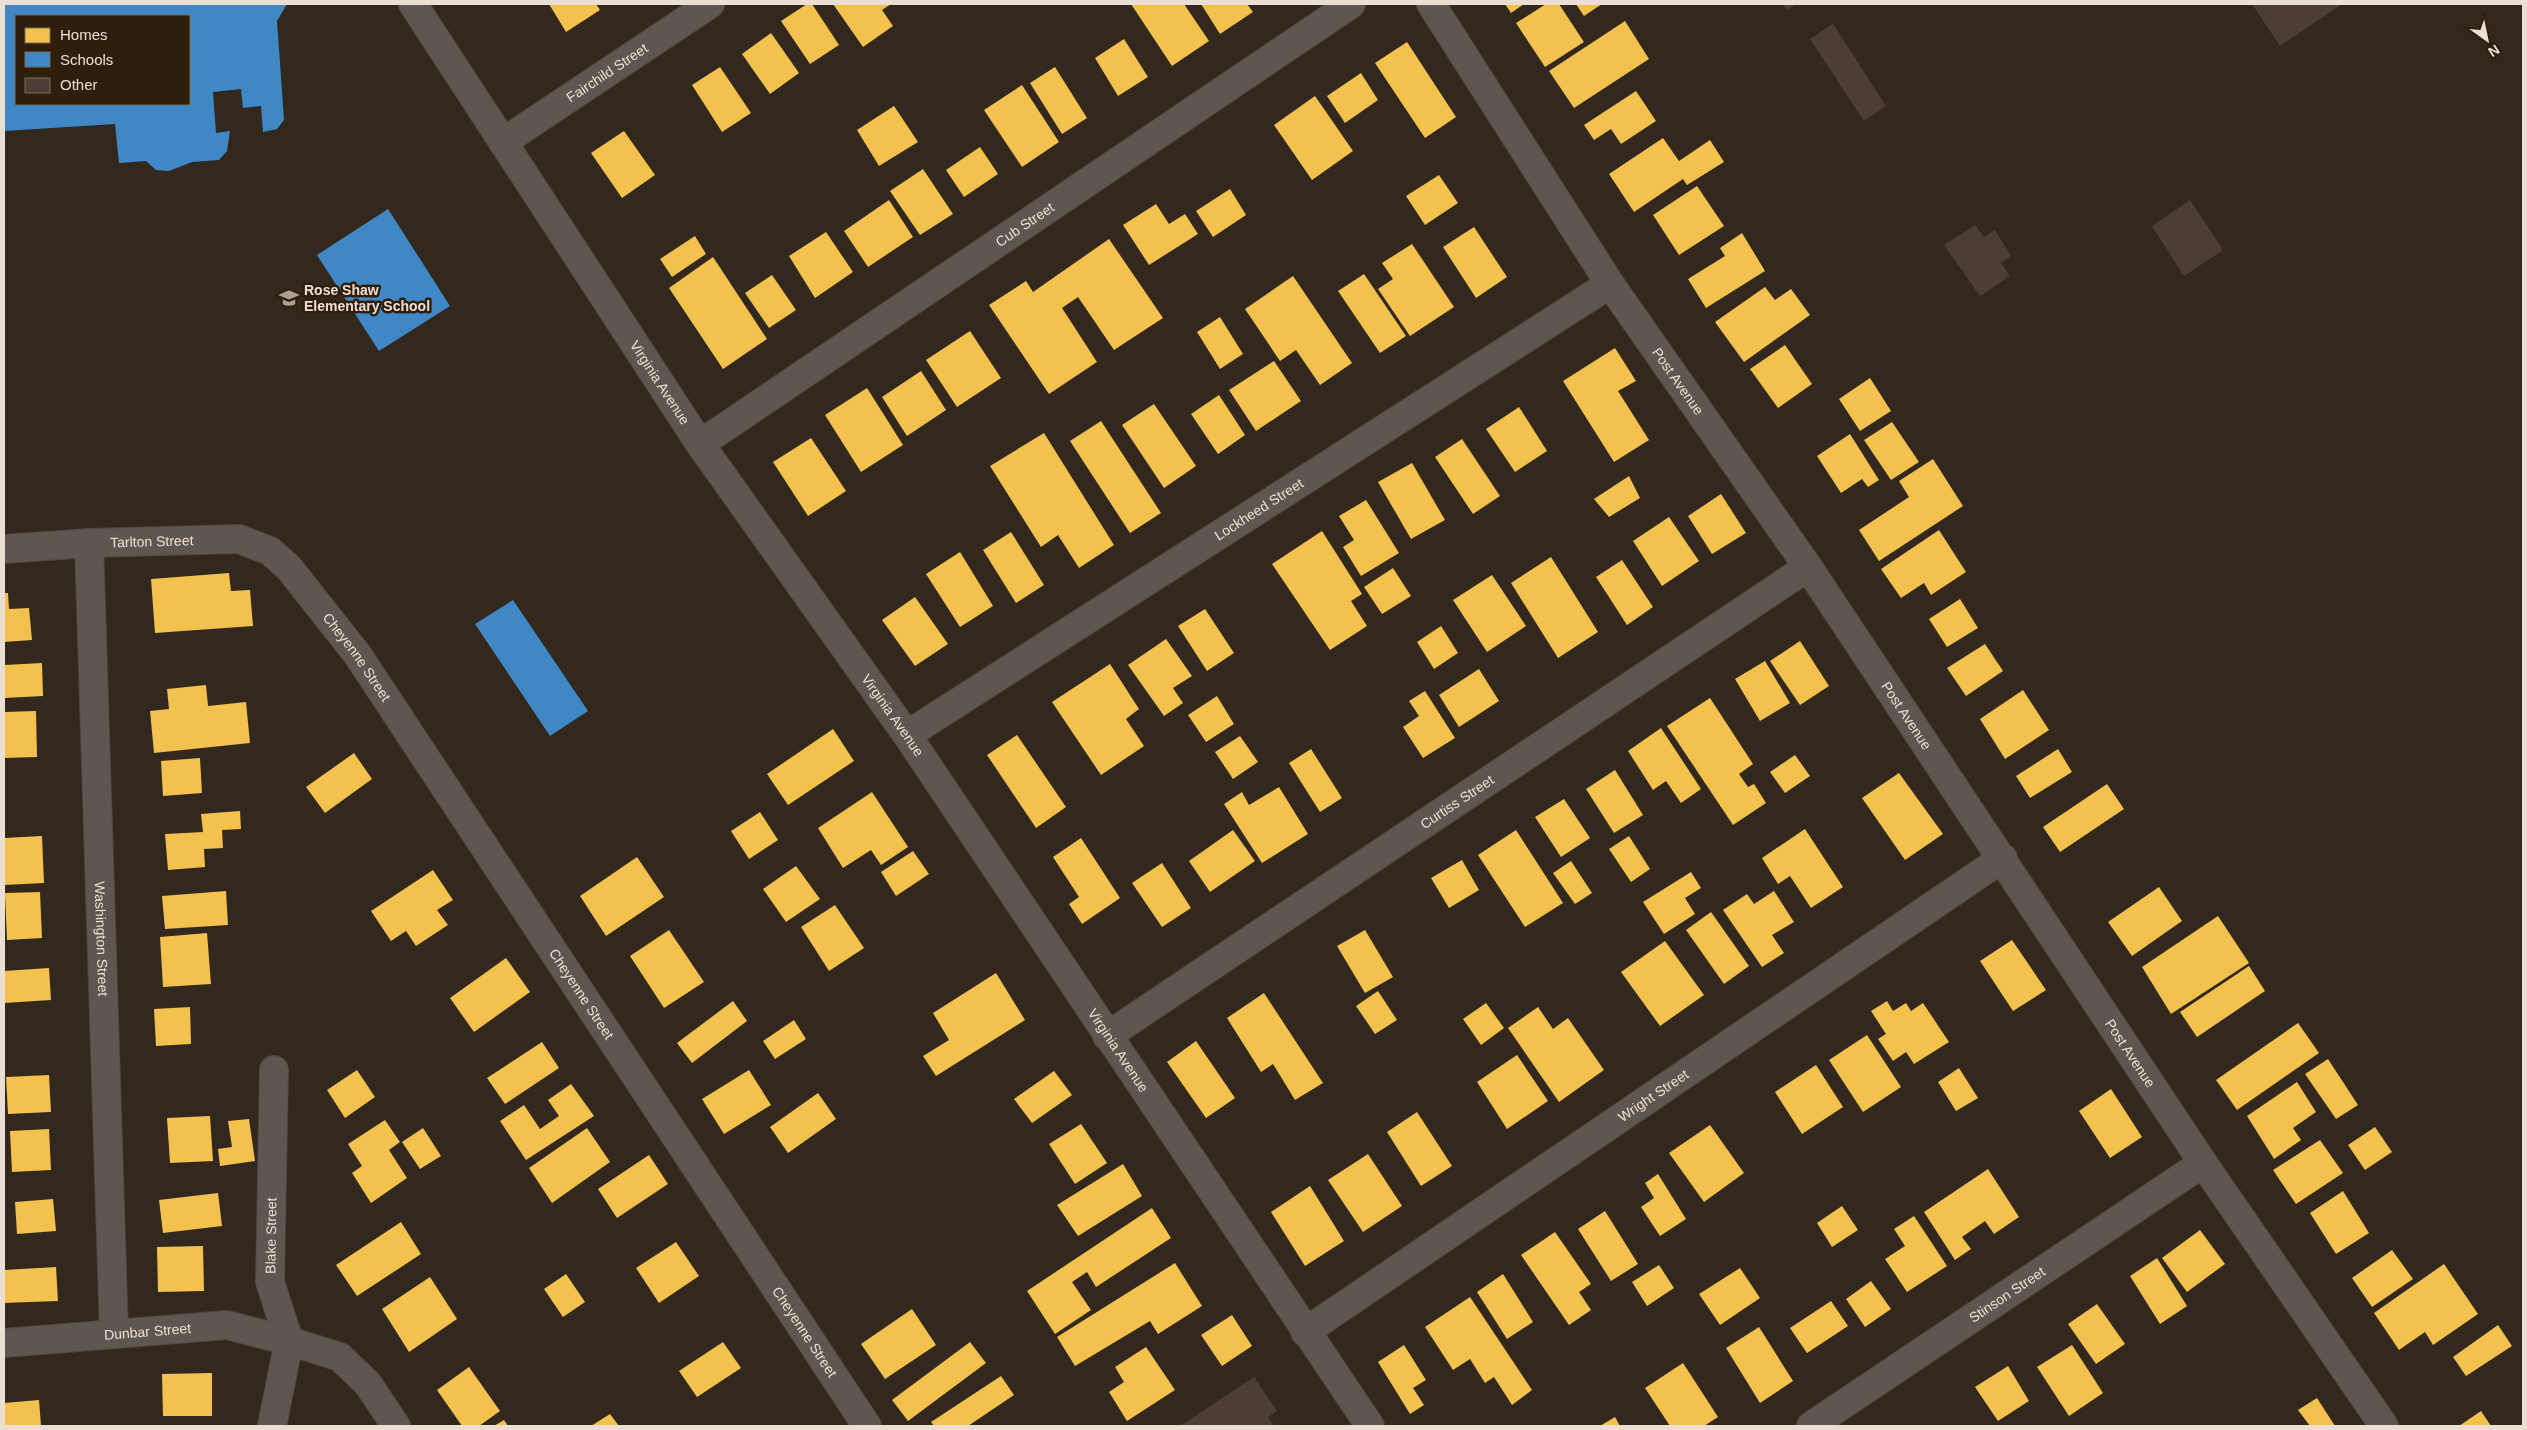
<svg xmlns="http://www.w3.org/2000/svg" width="2527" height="1430" font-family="Arial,sans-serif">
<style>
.homes{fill:#f2c14e}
.schools{fill:#3f88c5;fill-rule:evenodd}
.building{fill:#4c3e37}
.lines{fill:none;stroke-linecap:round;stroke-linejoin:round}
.minor-casing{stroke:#50463e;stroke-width:30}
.minor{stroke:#5f564f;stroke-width:28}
.labels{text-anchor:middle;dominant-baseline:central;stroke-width:5;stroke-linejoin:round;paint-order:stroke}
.street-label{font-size:14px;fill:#ebdfd4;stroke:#301e0c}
.poi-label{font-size:14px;font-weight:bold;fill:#ebdfd4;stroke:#301e0c;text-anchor:start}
</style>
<rect width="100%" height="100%" fill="#33281e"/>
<g class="homes">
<polygon points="549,4 596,4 600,10 566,32"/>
<polygon points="807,4 812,4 839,45 810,64 781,21"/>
<polygon points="833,4 891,4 882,10 893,26 863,47"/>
<polygon points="1131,4 1184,4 1209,41 1172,66"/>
<polygon points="1201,4 1247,4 1253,12 1220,34"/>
<polygon points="1505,4 1524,4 1511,13"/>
<polygon points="1546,4 1559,4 1584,42 1545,67 1516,23"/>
<polygon points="1576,4 1602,4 1584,16"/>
<polygon points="1625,21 1649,59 1574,108 1549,71"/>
<polygon points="771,33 799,73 770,94 742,54"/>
<polygon points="1124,39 1148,77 1118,96 1095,58"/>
<polygon points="1407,42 1456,117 1425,138 1375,63"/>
<polygon points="720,67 751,113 722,132 692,85"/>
<polygon points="1055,67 1087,118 1062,134 1030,83"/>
<polygon points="1361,73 1378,100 1345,123 1327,96"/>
<polygon points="1022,85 1059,142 1022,167 984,110"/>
<polygon points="1636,91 1656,121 1621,144 1611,129 1594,140 1584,125"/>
<polygon points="1315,96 1353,151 1312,180 1274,125"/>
<polygon points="894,106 918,142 879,166 857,130"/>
<polygon points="624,131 655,175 622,198 591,153"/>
<polygon points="1663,138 1679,161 1710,140 1724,162 1687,185 1683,179 1634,212 1609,174"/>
<polygon points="980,147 998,174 964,197 946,170"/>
<polygon points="923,169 953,214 920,235 890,191"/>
<polygon points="1439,175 1458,203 1425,225 1406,196"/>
<polygon points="1697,186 1724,226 1679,255 1653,215"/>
<polygon points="1230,189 1246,215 1213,237 1196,211"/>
<polygon points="889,200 913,237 868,267 844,231"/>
<polygon points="1156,204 1169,224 1185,214 1198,234 1149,265 1123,225"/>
<polygon points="1474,227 1507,277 1476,298 1443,247"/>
<polygon points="826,232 853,272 815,298 789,256"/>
<polygon points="1742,233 1765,271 1706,308 1688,279 1725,256 1720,248"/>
<polygon points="695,236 706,254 672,277 660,259"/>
<polygon points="1109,239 1163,318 1114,350 1078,297 1062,308 1097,362 1049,394 989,305 1026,281 1033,292"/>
<polygon points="1412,244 1454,307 1410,336 1378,289 1393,279 1382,263"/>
<polygon points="713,257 767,339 723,369 669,288"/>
<polygon points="1364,274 1406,336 1380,353 1338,291"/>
<polygon points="772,275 796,310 769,328 745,293"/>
<polygon points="1293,276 1352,363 1320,385 1296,350 1280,361 1245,309"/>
<polygon points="1765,287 1775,300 1791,289 1810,315 1744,362 1715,322"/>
<polygon points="1220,317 1243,354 1220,369 1197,332"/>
<polygon points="970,331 1001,378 957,407 926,360"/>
<polygon points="1785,345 1812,384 1778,408 1750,369"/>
<polygon points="1615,348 1636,381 1618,391 1649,440 1614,462 1563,381"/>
<polygon points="1274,361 1301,401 1256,431 1229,390"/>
<polygon points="921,371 946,410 907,436 882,397"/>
<polygon points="1870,378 1891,411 1860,431 1839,399"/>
<polygon points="867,388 903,445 861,472 825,415"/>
<polygon points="1219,395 1245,435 1218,454 1191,414"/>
<polygon points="1154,404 1196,466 1164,488 1122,425"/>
<polygon points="1519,407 1547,451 1515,472 1486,429"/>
<polygon points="1101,421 1161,513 1130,533 1070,441"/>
<polygon points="1892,422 1919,462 1891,480 1864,440"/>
<polygon points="1044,433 1114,545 1079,568 1058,535 1041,547 990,466"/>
<polygon points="1850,434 1879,480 1868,487 1862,479 1841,493 1817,456"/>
<polygon points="811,438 846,491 808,516 773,462"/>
<polygon points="1462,439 1500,496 1473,514 1435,457"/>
<polygon points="1933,459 1963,506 1879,561 1859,530 1909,497 1899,481"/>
<polygon points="1412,463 1445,520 1411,539 1378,482"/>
<polygon points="1629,476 1640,498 1609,517 1594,499"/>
<polygon points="1721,494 1746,533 1712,554 1688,516"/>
<polygon points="1366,500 1399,553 1361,576 1343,547 1354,540 1339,516"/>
<polygon points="1669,517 1699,561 1662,586 1633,541"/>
<polygon points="1939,530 1966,572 1931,595 1924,583 1901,598 1881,569"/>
<polygon points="1322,531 1362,594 1351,601 1367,626 1330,650 1272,564"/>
<polygon points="1011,532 1044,585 1016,603 983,550"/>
<polygon points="960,552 993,606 960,627 926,574"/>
<polygon points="1551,557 1598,632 1558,658 1511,583"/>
<polygon points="1622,560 1653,607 1627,625 1596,577"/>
<polygon points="1393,568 1411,596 1382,614 1364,587"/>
<polygon points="229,573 231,591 250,590 253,626 155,633 151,579"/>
<polygon points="1492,575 1526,626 1487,652 1453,600"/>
<polygon points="4,593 8,593 9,609 29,608 32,640 4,642"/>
<polygon points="915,597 948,644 915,666 882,620"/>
<polygon points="1960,599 1978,628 1947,647 1929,619"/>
<polygon points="1205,609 1234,653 1207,671 1178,626"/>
<polygon points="1441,626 1458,653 1434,669 1417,642"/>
<polygon points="1166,639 1192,676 1173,688 1183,703 1164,716 1128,665"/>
<polygon points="1800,641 1829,686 1800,705 1770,661"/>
<polygon points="1985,644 2003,671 1966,696 1947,668"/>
<polygon points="1765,661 1790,703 1760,721 1735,679"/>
<polygon points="42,663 43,696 4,698 4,665"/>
<polygon points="1110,664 1139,709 1126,719 1144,746 1101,775 1052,702"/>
<polygon points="1479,669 1499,701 1459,727 1439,695"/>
<polygon points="206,685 208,706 246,702 250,743 154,753 150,711 169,709 167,689"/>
<polygon points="2023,690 2049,730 2005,759 1980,719"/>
<polygon points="1425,691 1455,738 1423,758 1403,727 1419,716 1409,701"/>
<polygon points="1217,696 1234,724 1206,742 1188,715"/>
<polygon points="1710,698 1753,764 1739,774 1748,787 1754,784 1766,803 1733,825 1667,726"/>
<polygon points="36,711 37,757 4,758 4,712"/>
<polygon points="1661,728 1701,789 1681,803 1666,781 1653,790 1628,751"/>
<polygon points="833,729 854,761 788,805 767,774"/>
<polygon points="1017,735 1066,807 1036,828 987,755"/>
<polygon points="1240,736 1258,762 1233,779 1215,752"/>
<polygon points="1311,749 1342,798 1320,812 1289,763"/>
<polygon points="2058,749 2072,772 2030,798 2016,776"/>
<polygon points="354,753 372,779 325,813 306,787"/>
<polygon points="1795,755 1810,776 1785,793 1770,772"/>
<polygon points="200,758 202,793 163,796 161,761"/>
<polygon points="1615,770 1643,815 1614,833 1586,789"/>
<polygon points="1899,773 1943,834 1905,860 1862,798"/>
<polygon points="2107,784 2124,809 2060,852 2043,827"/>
<polygon points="1279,787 1308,834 1262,863 1224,804 1242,792 1249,805"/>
<polygon points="872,792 908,847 881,865 871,850 843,868 818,828"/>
<polygon points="1564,799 1590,838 1561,857 1535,817"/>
<polygon points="240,811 241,829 222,830 223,848 204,849 205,867 168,870 165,834 203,832 201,814"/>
<polygon points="760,812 778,840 749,859 731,831"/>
<polygon points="1805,829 1843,887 1811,908 1790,876 1778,884 1762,858"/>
<polygon points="1233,830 1255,861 1210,892 1189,861"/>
<polygon points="1516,830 1563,903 1525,927 1478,855"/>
<polygon points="42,836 44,883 4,885 4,838"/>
<polygon points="1629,836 1650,869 1631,882 1609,849"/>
<polygon points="1081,838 1120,898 1082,924 1069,904 1079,897 1053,857"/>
<polygon points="913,851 929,874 896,896 881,872"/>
<polygon points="637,857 664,897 606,936 580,896"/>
<polygon points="1462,860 1479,890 1449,908 1431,878"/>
<polygon points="1571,861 1592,893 1575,904 1553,873"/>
<polygon points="1162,863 1191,908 1162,927 1132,883"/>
<polygon points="796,866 820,899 786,922 763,889"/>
<polygon points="433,870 453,900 437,910 448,925 416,946 406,931 391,941 371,911"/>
<polygon points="1691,872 1701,888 1685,898 1695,914 1664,934 1643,902"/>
<polygon points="2159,887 2182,921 2132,956 2108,922"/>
<polygon points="226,891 228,925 165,929 162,896"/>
<polygon points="1774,891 1794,922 1772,935 1784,953 1762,967 1723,910 1747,894 1754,904"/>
<polygon points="40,892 42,938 7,940 5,893"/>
<polygon points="835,905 864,948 829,971 801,927"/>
<polygon points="1711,912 1749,966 1724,984 1686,930"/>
<polygon points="2218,916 2249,963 2171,1014 2142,967"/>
<polygon points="669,930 704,982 664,1008 630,956"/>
<polygon points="1365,930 1393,977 1365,993 1337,946"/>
<polygon points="207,933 211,984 163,987 160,937"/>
<polygon points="2012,940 2046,990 2013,1011 1980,961"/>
<polygon points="1665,941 1704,995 1660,1026 1621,972"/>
<polygon points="506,958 530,992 474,1032 450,998"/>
<polygon points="2249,966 2265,991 2197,1037 2180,1012"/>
<polygon points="49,968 51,1000 4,1003 4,971"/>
<polygon points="996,973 1025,1020 936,1076 923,1056 949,1040 933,1013"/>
<polygon points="1378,991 1397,1020 1375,1034 1356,1006"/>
<polygon points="1264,993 1323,1083 1295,1100 1273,1064 1261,1072 1227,1018"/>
<polygon points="733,1001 747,1021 692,1063 677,1043"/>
<polygon points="1887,1001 1893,1011 1906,1003 1911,1011 1923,1003 1949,1042 1914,1064 1906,1052 1893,1061 1878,1039 1886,1034 1871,1011"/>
<polygon points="1486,1003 1504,1028 1481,1045 1463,1019"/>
<polygon points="190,1007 191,1044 156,1046 154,1009"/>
<polygon points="1538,1007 1553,1029 1568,1018 1604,1070 1559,1102 1508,1028"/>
<polygon points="794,1020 806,1039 775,1059 763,1041"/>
<polygon points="2298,1023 2319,1053 2237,1110 2216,1080"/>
<polygon points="1867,1035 1901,1087 1863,1112 1829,1060"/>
<polygon points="1196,1041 1235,1098 1206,1118 1167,1062"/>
<polygon points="542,1042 559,1068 505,1104 487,1078"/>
<polygon points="1517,1055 1548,1101 1507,1129 1477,1082"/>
<polygon points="2328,1059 2358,1105 2336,1119 2305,1074"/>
<polygon points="1816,1065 1843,1107 1802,1134 1775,1092"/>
<polygon points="1959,1068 1978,1098 1956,1111 1938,1082"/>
<polygon points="357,1070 375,1097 345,1118 327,1090"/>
<polygon points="749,1070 771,1105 724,1134 702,1099"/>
<polygon points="1054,1071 1072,1095 1032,1123 1014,1099"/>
<polygon points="49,1075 51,1112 8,1114 6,1077"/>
<polygon points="2297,1082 2316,1112 2293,1128 2301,1140 2274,1159 2247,1116"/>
<polygon points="571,1084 594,1116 526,1160 500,1121 524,1105 540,1129 559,1116 548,1100"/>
<polygon points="2111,1089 2142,1137 2110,1158 2079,1111"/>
<polygon points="818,1093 836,1119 788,1153 770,1127"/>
<polygon points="1417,1112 1452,1166 1421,1186 1387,1132"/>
<polygon points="210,1116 213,1161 170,1163 167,1118"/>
<polygon points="249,1119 255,1161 220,1166 218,1149 232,1147 228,1121"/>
<polygon points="385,1120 400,1142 389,1150 407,1178 371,1203 352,1173 362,1166 348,1144"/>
<polygon points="1081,1124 1107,1163 1075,1184 1049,1144"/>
<polygon points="1710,1125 1744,1173 1704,1202 1669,1153"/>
<polygon points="2375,1127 2392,1152 2365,1170 2348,1145"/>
<polygon points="423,1128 441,1156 420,1169 402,1142"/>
<polygon points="587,1128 610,1162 552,1203 529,1168"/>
<polygon points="49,1129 51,1170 12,1172 10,1131"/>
<polygon points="2320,1140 2343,1173 2296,1204 2273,1170"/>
<polygon points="1368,1154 1402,1206 1363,1232 1328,1180"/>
<polygon points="649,1155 668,1184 617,1218 598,1189"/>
<polygon points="1123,1164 1142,1196 1078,1236 1057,1205"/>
<polygon points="1988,1169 2019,1217 1994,1234 1985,1221 1962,1237 1971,1249 1955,1260 1924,1212"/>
<polygon points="1658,1174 1686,1219 1660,1236 1641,1207 1654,1198 1645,1183"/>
<polygon points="1310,1186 1344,1241 1305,1266 1271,1212"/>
<polygon points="2343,1191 2369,1233 2336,1254 2310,1213"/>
<polygon points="218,1193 222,1226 163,1233 159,1200"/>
<polygon points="53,1199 56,1231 17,1234 15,1202"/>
<polygon points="1842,1206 1858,1230 1832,1247 1817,1223"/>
<polygon points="1152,1208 1171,1238 1096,1287 1087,1272 1072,1282 1091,1310 1055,1334 1027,1291"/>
<polygon points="1605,1211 1638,1264 1611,1281 1578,1229"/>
<polygon points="1914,1216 1947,1266 1907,1292 1885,1259 1905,1246 1894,1229"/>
<polygon points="401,1222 421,1254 357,1296 336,1265"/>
<polygon points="2200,1230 2225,1264 2187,1292 2162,1258"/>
<polygon points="1555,1232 1591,1284 1579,1292 1591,1310 1569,1325 1521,1255"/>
<polygon points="676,1242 699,1276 659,1303 636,1268"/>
<polygon points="203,1246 204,1291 158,1292 157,1247"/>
<polygon points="2392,1250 2413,1279 2372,1307 2352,1278"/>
<polygon points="2157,1258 2187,1306 2160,1324 2130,1276"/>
<polygon points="1175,1263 1202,1306 1158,1334 1150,1321 1075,1366 1057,1337"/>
<polygon points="2444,1264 2478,1314 2433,1345 2425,1332 2399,1350 2374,1313"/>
<polygon points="1659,1265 1674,1288 1647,1306 1632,1282"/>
<polygon points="56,1267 58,1301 4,1303 4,1270"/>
<polygon points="1740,1268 1760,1298 1720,1325 1699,1294"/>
<polygon points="566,1274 585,1302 563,1317 544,1289"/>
<polygon points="1503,1274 1533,1322 1507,1339 1477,1292"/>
<polygon points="430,1277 457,1319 409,1352 382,1309"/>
<polygon points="1871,1281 1891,1309 1865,1327 1846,1299"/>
<polygon points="1470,1297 1532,1390 1512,1405 1494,1377 1485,1383 1470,1359 1453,1370 1425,1327"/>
<polygon points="1831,1301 1848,1326 1807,1353 1790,1328"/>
<polygon points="2097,1304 2125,1344 2096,1364 2068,1324"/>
<polygon points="912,1309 936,1345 885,1379 861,1344"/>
<polygon points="1232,1315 1252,1346 1222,1366 1201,1335"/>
<polygon points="2498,1325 2512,1346 2466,1376 2453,1357"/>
<polygon points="1759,1327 1793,1381 1760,1403 1726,1348"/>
<polygon points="723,1342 741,1368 697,1397 679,1371"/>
<polygon points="970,1342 986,1363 908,1421 892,1400"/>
<polygon points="1404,1345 1426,1380 1413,1388 1424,1405 1410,1414 1378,1362"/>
<polygon points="2072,1345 2103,1393 2069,1416 2037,1367"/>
<polygon points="1146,1347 1175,1390 1127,1421 1109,1392 1124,1382 1115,1367"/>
<polygon points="1683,1363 1718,1417 1704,1426 1670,1426 1645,1388"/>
<polygon points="2008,1366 2029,1401 1998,1421 1975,1387"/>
<polygon points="469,1367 500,1411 479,1426 462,1426 437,1390"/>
<polygon points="212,1373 212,1416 163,1416 162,1374"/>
<polygon points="1001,1376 1014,1395 968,1426 934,1426 931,1422"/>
<polygon points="2317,1398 2335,1426 2310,1426 2298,1410"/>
<polygon points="39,1400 41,1426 4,1426 4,1403"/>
<polygon points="2481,1411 2491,1426 2459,1426"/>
<polygon points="610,1414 619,1426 591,1426"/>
<polygon points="1615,1417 1620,1426 1600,1426"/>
<polygon points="504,1420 508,1426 494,1426"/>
</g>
<g class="schools">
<path d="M 4,4 L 287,4 L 277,21 L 284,120 L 277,129 L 263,132 L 261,106 L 243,108 L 241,89 L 213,92 L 216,133 L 230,131 L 227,151 L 219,160 L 192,162 L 169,171 L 156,170 L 146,161 L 119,163 L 115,124 L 4,131 ZM 16,16 L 189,16 L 189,104 L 16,104 Z"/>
<polygon points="388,209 450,306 379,351 317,255"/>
<polygon points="513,600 588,711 550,736 475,624"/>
</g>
<g class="building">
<polygon points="1783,4 1796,4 1787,10"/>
<polygon points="2252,4 2342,4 2280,46"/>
<polygon points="1833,24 1886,106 1864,121 1810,39"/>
<polygon points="2190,200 2223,250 2184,276 2152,226"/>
<polygon points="1975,225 1984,237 1995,230 2011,256 2001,263 2010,276 1980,296 1944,245"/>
<polygon points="1254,1377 1277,1411 1268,1417 1274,1426 1180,1426"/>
</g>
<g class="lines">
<defs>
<g id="minor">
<path id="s1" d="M 413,4 L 700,444 L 907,735 L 1370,1426"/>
<path id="s2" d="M 1431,4 L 1610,284 L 1808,567 L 2203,1163 L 2384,1426"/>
<path id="s3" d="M 503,142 L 710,4"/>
<path id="s4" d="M 700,444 L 1351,4"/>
<path id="s5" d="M 89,543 L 114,1334"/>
<path id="s6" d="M 4,549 L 89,543 L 239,539 L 270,551 L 289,568 L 357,654 L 867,1426"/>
<path id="s7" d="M 907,735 L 1610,284"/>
<path id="s8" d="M 1107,1036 L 1808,567"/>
<path id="s9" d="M 1305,1332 L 2003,858"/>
<path id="s10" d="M 4,1343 L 227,1325 L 289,1341 L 340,1357 L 368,1384 L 396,1426"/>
<path id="s11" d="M 272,1426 L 289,1341 L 270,1282 L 274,1070"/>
<path id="s12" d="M 1811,1426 L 2203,1163"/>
</g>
</defs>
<use href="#minor" class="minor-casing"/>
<use href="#minor" class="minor"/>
</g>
<defs>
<symbol id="school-bare" viewBox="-9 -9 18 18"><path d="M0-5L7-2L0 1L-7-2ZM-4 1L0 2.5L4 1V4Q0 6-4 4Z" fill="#ab9f94" stroke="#301e0c" stroke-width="2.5" paint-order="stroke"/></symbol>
</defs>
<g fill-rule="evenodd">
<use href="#school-bare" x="275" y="284" width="28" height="28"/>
</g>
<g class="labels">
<g class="street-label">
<text stroke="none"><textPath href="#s3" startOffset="125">Fairchild Street</textPath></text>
<text stroke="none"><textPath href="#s4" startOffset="392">Cub Street</textPath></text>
<text stroke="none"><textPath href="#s2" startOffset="451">Post Avenue</textPath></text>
<text stroke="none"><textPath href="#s1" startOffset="452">Virginia Avenue</textPath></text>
<text stroke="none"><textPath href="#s7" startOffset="418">Lockheed Street</textPath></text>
<text stroke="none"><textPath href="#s6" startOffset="148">Tarlton Street</textPath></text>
<text stroke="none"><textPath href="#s6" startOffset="406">Cheyenne Street</textPath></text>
<text stroke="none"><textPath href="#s1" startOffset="858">Virginia Avenue</textPath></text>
<text stroke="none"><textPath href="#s2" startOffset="856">Post Avenue</textPath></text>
<text stroke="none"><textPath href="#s8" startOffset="421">Curtiss Street</textPath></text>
<text stroke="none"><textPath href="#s5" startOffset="396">Washington Street</textPath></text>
<text stroke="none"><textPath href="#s6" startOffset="811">Cheyenne Street</textPath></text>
<text stroke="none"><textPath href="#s1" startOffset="1262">Virginia Avenue</textPath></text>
<text stroke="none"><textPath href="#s2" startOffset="1261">Post Avenue</textPath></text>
<text stroke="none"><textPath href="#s9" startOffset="421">Wright Street</textPath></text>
<text stroke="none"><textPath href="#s11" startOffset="195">Blake Street</textPath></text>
<text stroke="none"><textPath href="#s12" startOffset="236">Stinson Street</textPath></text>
<text stroke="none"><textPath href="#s10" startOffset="144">Dunbar Street</textPath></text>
<text stroke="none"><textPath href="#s6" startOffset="1216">Cheyenne Street</textPath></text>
</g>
<g class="poi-label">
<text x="304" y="290">Rose Shaw<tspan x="304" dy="16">Elementary School</tspan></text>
</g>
</g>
<rect width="2527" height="1430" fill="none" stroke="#ebdfd4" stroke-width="10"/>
<rect x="15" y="15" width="175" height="90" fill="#301e0c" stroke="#7b6b5c"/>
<rect x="25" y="28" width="25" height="15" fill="#f2c14e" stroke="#7b6b5c"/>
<text x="60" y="40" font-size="15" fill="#ebdfd4">Homes</text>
<rect x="25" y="52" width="25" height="15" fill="#3f88c5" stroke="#7b6b5c"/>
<text x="60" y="65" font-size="15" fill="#ebdfd4">Schools</text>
<rect x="25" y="78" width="25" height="15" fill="#4c3e37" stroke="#7b6b5c"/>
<text x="60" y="90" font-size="15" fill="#ebdfd4">Other</text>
<g transform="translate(2487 40) rotate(147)" stroke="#301e0c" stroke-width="4" paint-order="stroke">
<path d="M0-4L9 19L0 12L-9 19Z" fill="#ebdfd4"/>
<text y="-8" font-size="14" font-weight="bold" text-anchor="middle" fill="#ebdfd4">N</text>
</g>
</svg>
